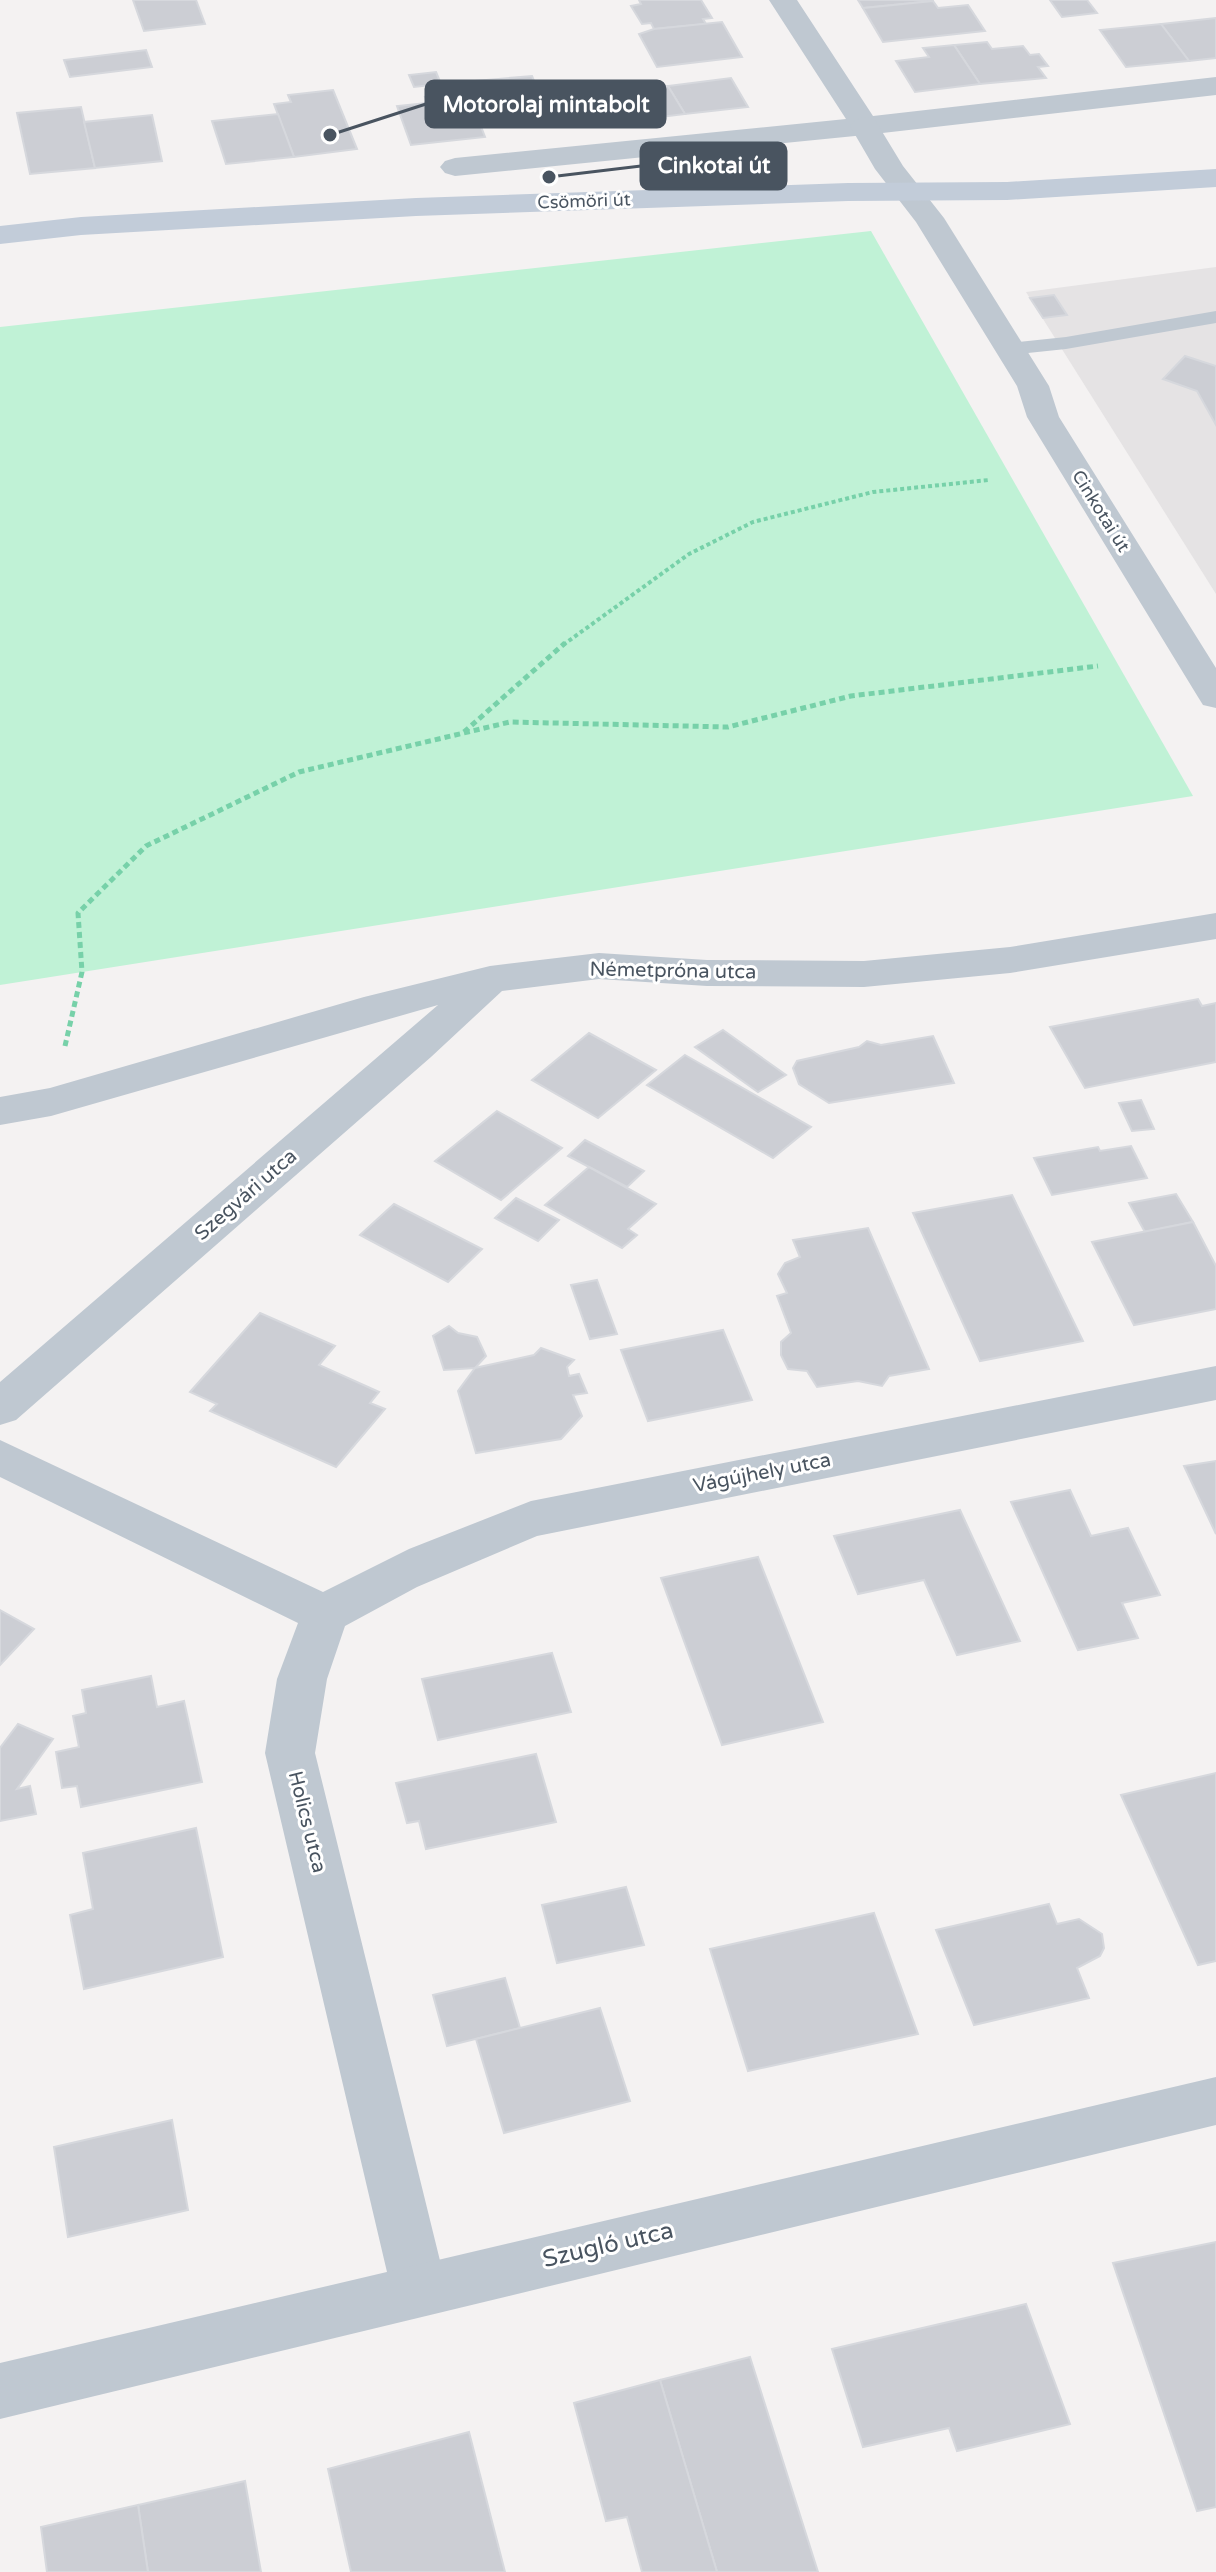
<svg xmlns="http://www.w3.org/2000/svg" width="1216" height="2572" font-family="'Varela Round',sans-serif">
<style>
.education{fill:#e5e3e4}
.green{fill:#c0f2d6}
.building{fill:#ccced4;stroke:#d6d8dd;stroke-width:2}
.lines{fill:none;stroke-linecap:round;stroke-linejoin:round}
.path-far1{stroke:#77d1a9;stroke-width:4;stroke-dasharray:4 3;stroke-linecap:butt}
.path{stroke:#77d1a9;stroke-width:5;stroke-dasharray:6 4;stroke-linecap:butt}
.service{fill:#bfc8d1;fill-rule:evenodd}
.minor{fill:#bfc8d1;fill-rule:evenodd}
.tertiary{fill:#bfc8d1;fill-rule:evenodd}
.secondary{fill:#c2ccd9;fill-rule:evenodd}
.labels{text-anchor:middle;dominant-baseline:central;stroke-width:6;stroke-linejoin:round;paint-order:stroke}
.far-street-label{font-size:18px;fill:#495460;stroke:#fff}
.street-label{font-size:20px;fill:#495460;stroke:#fff}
.near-street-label{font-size:24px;fill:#495460;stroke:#fff}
.leader{fill:none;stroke:#495460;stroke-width:3}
.callout-dot{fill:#495460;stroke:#fff;stroke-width:3}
.callout{fill:#495460;stroke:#495460;stroke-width:3}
.callout-label{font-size:22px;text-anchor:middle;font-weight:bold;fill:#fff}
</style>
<rect width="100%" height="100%" fill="#f4f2f2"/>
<polygon class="education" points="1216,267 1216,594 1026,292"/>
<polygon class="green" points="871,231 1193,796 0,985 0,327"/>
<g class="building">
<polygon points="133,0 196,0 205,24 144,31"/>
<polygon points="639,0 701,0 712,18 703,19 706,24 654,29 651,23 642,24 631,6 641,4"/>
<polygon points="858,0 933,0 933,1 863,8"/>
<polygon points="1050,0 1087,0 1097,13 1062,17"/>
<polygon points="933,1 938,8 968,5 985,31 883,42 863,8"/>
<polygon points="1216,18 1216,58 1189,61 1161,24"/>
<polygon points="722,22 742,57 657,67 639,34 654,29"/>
<polygon points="1161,24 1189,61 1126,67 1100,30"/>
<polygon points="987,42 992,49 1023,46 1030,55 1039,54 1048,66 1038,67 1046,78 980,84 954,45"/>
<polygon points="954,45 980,84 915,92 896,61 929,57 923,48"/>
<polygon points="146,50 152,67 70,77 64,60"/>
<polygon points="436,72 441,84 414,87 409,75"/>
<polygon points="532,76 549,118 480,125 464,82"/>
<polygon points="731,78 748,107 685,114 668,86"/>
<polygon points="668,86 685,114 620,122 605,93"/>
<polygon points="333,90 357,149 294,157 274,104 291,102 288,95"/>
<polygon points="468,93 485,137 411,145 397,106 427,103 425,97"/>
<polygon points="81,107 95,168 30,174 17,113"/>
<polygon points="278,114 294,157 226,164 212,121"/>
<polygon points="152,115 162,161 95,168 84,122"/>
<polygon points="1054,295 1067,315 1043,318 1030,298"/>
<polygon points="1185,356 1216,366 1216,425 1197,391 1163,379"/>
<polygon points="1198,999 1202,1006 1216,1003 1216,1062 1085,1088 1050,1027"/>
<polygon points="723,1030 786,1075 758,1092 695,1047"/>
<polygon points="589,1033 656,1070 598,1118 532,1080"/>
<polygon points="933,1036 954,1083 829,1103 799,1084 793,1068 797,1061 859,1047 867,1041 881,1045"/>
<polygon points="685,1055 811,1127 773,1158 647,1085"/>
<polygon points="1141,1100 1154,1129 1132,1131 1119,1103"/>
<polygon points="497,1111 562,1148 501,1200 435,1161"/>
<polygon points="585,1140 644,1171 627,1187 568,1156"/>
<polygon points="1131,1146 1147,1178 1052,1195 1034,1158 1098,1147 1100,1151"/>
<polygon points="589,1167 656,1204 628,1229 637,1235 622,1248 545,1205"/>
<polygon points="1176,1194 1193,1222 1145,1232 1129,1203"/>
<polygon points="1012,1195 1083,1341 980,1361 913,1213"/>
<polygon points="516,1198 559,1220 538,1241 495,1218"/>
<polygon points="394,1204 482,1249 448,1282 360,1235"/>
<polygon points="1193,1222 1216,1266 1216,1309 1134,1325 1092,1242"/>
<polygon points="868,1228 929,1369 889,1376 882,1386 858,1381 817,1387 807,1371 788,1369 781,1355 781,1342 791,1333 777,1296 787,1293 778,1274 785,1263 800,1257 793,1240"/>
<polygon points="597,1280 617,1334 590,1339 571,1285"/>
<polygon points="260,1313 335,1346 319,1365 379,1392 370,1403 385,1409 336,1467 210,1411 217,1404 190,1392"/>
<polygon points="449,1326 458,1333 477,1337 486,1356 475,1368 444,1370 433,1336"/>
<polygon points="723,1330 752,1400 648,1421 621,1350"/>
<polygon points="541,1348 574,1360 567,1367 569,1376 579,1374 587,1393 573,1395 582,1416 561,1439 476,1453 458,1391 475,1368 534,1355"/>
<polygon points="1216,1461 1216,1534 1184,1466"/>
<polygon points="1070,1490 1091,1536 1128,1528 1160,1595 1122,1603 1138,1638 1078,1650 1011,1502"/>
<polygon points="960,1510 1020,1641 957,1655 924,1580 858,1594 834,1536"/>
<polygon points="758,1557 823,1722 722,1745 661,1578"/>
<polygon points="0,1610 34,1629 0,1665"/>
<polygon points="552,1653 571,1712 438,1740 422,1679"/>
<polygon points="151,1676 157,1707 184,1701 202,1782 81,1807 77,1786 62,1788 56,1752 79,1747 73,1716 86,1713 82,1690"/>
<polygon points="18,1724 53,1739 17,1789 30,1786 36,1814 0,1821 0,1748"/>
<polygon points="536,1754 556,1822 426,1849 419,1821 407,1823 396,1783"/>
<polygon points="1216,1773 1216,1961 1198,1965 1121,1795"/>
<polygon points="196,1828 223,1957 84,1989 70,1915 93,1909 83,1853"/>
<polygon points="626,1887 644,1945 557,1963 542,1905"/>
<polygon points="1049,1904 1057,1924 1079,1919 1102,1934 1104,1948 1100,1956 1077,1968 1089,1998 974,2025 936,1930"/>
<polygon points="874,1913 918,2034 748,2071 710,1949"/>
<polygon points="505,1978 520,2028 447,2046 433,1995"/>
<polygon points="600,2008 630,2101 504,2133 476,2039"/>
<polygon points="172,2120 188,2210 68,2237 54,2147"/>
<polygon points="1216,2242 1216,2507 1197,2511 1113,2263"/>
<polygon points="1026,2304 1070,2424 957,2451 949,2428 863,2447 832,2349"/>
<polygon points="750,2357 818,2572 717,2572 660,2380"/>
<polygon points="660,2380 717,2572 642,2572 627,2517 606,2521 574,2403"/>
<polygon points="469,2432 505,2572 351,2572 328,2469"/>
<polygon points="245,2481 261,2572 148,2572 138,2505"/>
<polygon points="138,2505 148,2572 47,2572 41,2527"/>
</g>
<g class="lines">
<polyline class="path-far1" points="563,645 689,554 753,522 873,492 989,480"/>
<g class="path">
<polyline points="464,732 565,643"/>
<polyline points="65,1046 82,972 78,913 146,846 299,772 510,722 728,727 851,696 1098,666"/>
</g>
<polygon class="service" points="1216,311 1216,323 1066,349 1010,355 1001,349 1010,343 1066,337"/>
<g class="minor">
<polygon points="769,0 797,0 873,116 1216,77 1216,95 865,135 455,176 445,173 440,167 445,161 455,158 846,119"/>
<polygon points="1216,913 1216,939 1010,973 864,987 707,986 599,979 502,991 431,1057 16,1420 0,1425 0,1382 438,1005 51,1116 0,1125 0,1097 50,1088 364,997 490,966 599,953 707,960 864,961 1010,947"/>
<polygon points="1216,1366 1216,1400 537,1536 417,1587 345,1626 327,1679 315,1753 447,2289 439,2308 419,2315 399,2308 391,2289 265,1753 277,1679 298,1623 0,1477 0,1440 323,1592 409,1549 531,1501"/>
</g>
<g class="tertiary">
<polygon points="865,117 875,120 903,166 944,218 1049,386 1059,417 1216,668 1216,708 1203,705 1198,697 1027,417 1017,386 916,222 875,169 850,126 855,120"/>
<polygon points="1216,2077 1216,2125 0,2419 0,2363"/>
</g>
<polygon class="secondary" points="1216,169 1216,187 1007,200 848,201 416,216 81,235 0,244 0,226 81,217 416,198 848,183 1007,182"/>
</g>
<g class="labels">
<g class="far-street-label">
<text transform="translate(584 201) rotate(-2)">Csömöri út</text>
<text transform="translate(1101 511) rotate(58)">Cinkotai út</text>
</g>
<g class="street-label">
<text transform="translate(673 971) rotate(1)">Németpróna utca</text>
<text transform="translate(246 1195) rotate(-41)">Szegvári utca</text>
<text transform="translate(762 1473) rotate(-11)">Vágújhely utca</text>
<text transform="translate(307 1822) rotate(76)">Holics utca</text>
</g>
<g class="near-street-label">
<text transform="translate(608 2245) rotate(-13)">Szugló utca</text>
</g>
</g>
<path class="leader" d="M330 135L426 104M549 177L641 166"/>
<g class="callout-dot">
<circle cx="330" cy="135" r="8"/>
<circle cx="549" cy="177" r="8"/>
</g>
<g class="callout">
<rect x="426" y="81" width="239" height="46" rx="8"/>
<rect x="641" y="143" width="145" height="46" rx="8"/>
</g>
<g class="callout-label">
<text x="546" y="112">Motorolaj mintabolt</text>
<text x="714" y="173">Cinkotai út</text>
</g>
</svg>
